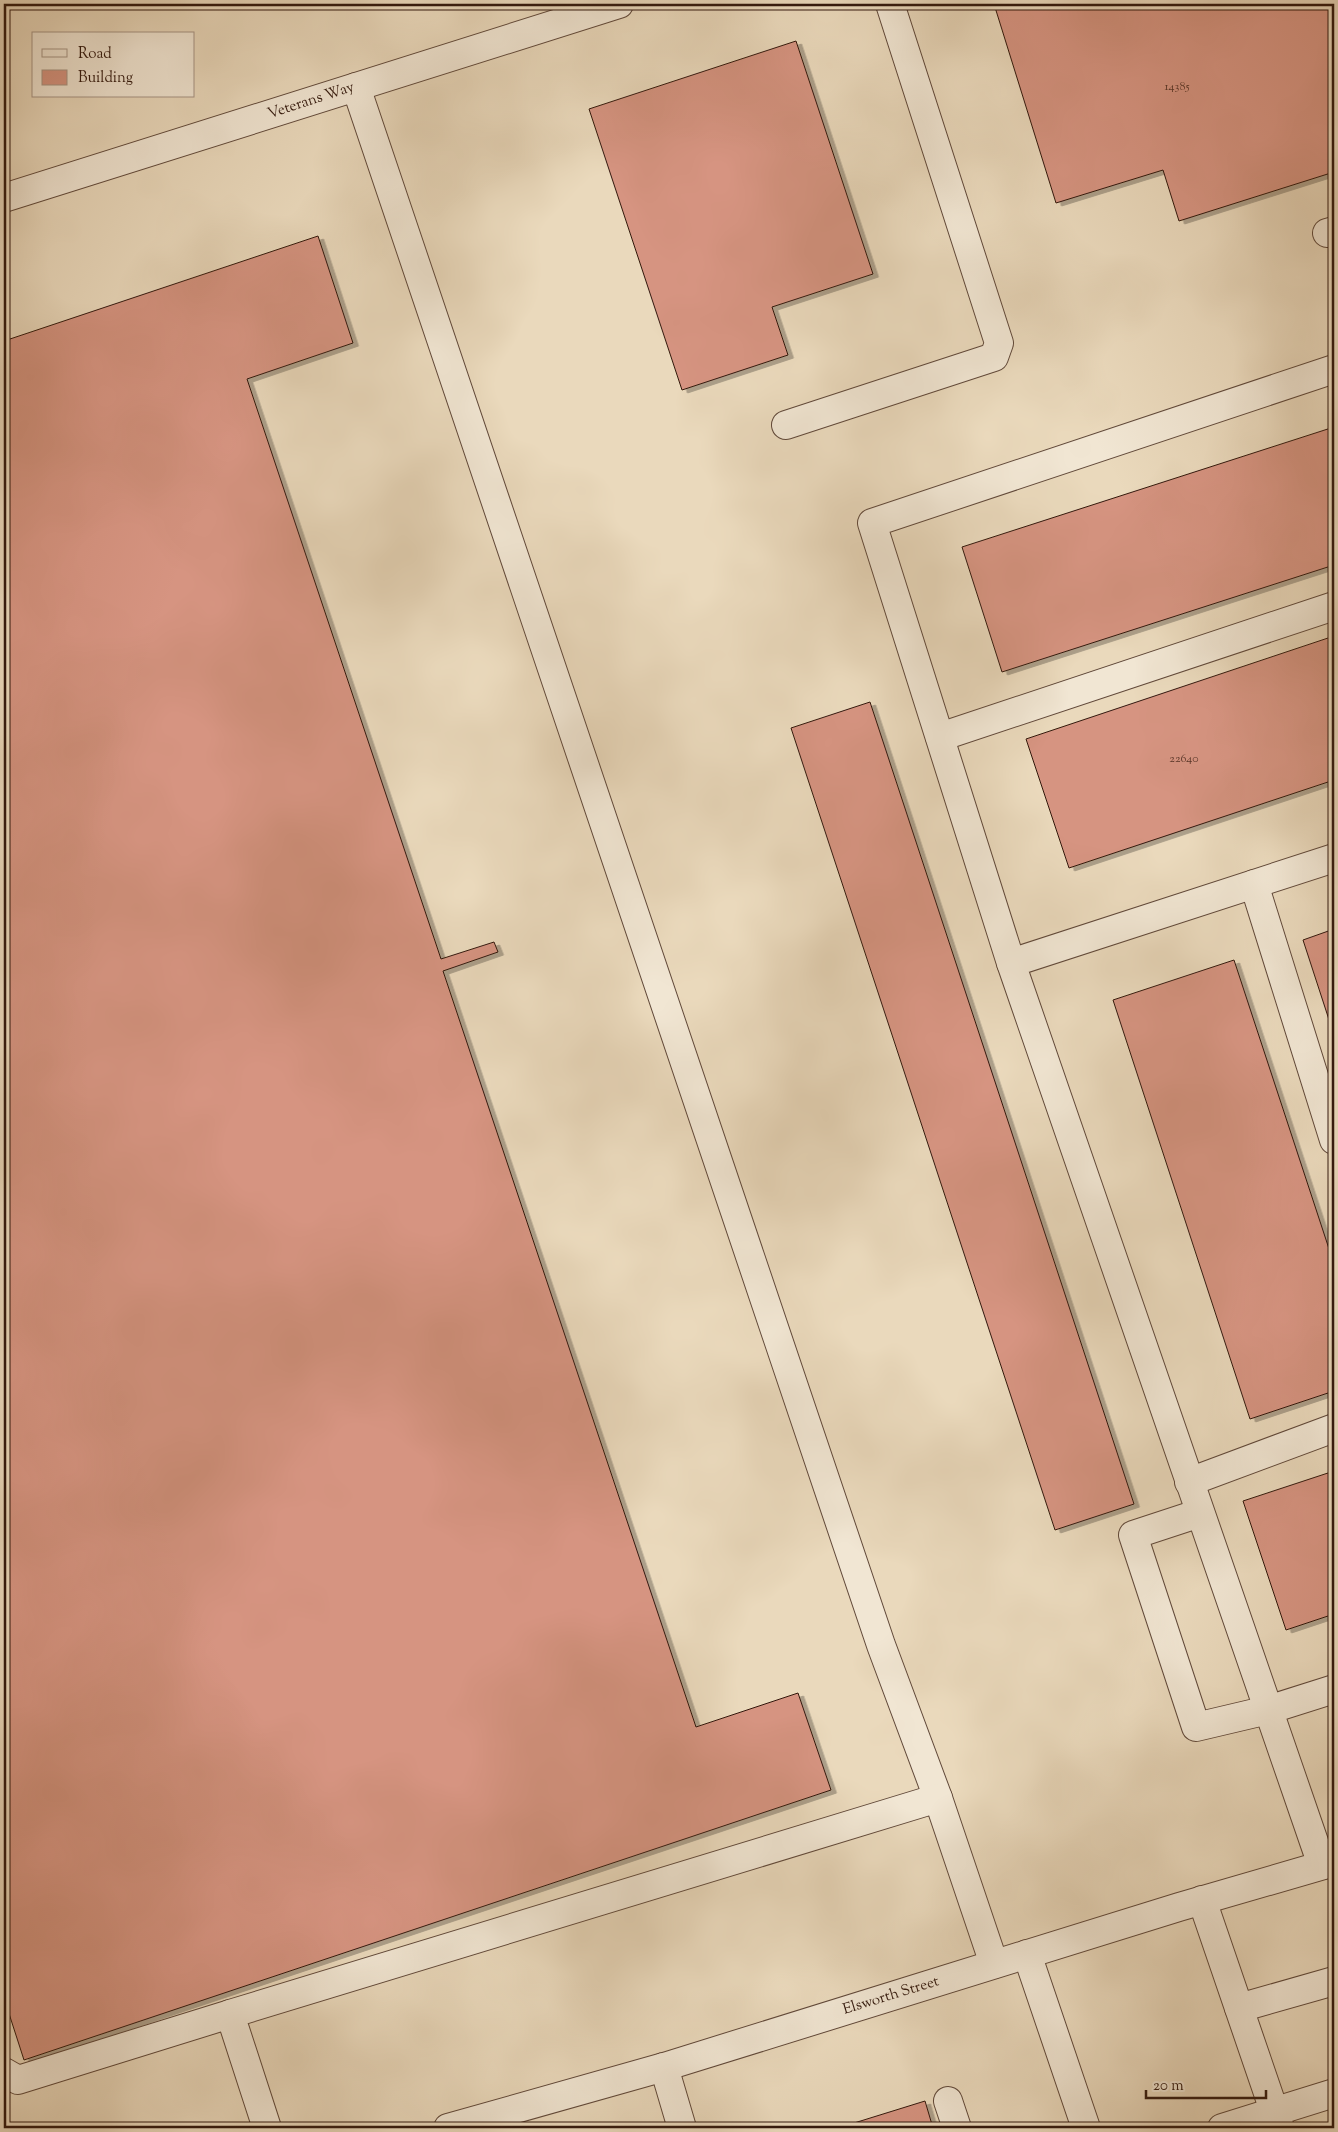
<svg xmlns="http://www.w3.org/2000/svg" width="1338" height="2132" font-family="'Sorts Mill Goudy',serif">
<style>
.building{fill:#d69481;stroke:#33190e;filter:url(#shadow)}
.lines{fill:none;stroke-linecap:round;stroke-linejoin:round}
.minor-casing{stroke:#61493a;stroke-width:30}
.minor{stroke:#f1e6d3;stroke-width:28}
.labels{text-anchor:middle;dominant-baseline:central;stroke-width:4;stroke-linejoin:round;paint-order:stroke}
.number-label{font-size:12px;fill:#5c382b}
.street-label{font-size:15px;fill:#33190e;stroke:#f1e6d3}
</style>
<defs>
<filter id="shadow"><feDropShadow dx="5.5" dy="3" stdDeviation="0" flood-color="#0004"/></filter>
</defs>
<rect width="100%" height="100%" fill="#ead9bc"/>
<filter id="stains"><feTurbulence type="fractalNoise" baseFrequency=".004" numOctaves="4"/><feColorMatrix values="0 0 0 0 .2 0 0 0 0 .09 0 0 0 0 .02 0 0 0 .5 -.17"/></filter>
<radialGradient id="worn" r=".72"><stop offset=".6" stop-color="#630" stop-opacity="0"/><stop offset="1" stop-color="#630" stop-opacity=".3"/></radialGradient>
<g class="building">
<polygon points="994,4 1334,4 1334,172 1179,221 1163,170 1056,203"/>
<polygon points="796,41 873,274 772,307 788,355 682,390 589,109"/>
<polygon points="318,236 353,343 247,379 441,959 494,942 498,952 443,971 696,1727 798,1693 831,1790 24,2060 4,1998 4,341"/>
<polygon points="1334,427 1334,565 1002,672 962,547"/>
<polygon points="1334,636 1334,780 1069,868 1026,739"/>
<polygon points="870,702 1134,1504 1055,1530 791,728"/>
<polygon points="1334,929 1334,1035 1303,940"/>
<polygon points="1234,960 1334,1264 1334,1391 1250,1419 1113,1000"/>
<polygon points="1334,1471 1334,1614 1286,1630 1243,1501"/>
<polygon points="925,2101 933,2128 838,2128"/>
</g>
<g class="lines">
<defs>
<g id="minor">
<polyline points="356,87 881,1645 938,1798"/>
<polyline points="4,198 619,4"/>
<polyline points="1327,233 1334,231"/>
<polyline points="786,425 994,357 999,343 890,4"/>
<polyline points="940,737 1334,606"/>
<polyline points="1254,884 1334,1140"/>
<polyline points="1011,963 872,523 1334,369"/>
<polyline points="1189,1482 1334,1428"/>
<polyline points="1200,1513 1133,1535 1196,1727 1268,1710 1334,1689"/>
<polyline points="1322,1865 1011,963 1334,858"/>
<polyline points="1202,1900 1280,2128"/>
<polyline points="1027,1954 1086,2128"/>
<polyline points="1239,2008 1334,1981"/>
<polyline points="664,2067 682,2128"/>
<polyline points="4,2072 18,2080 230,2014"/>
<polyline points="948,2101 957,2128"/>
<polyline points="267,2128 230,2014 938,1798 994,1964"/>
<polyline points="448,2128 664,2067 1179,1907 1334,1862"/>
<polyline points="1222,2128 1334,2093"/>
</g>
</defs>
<use href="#minor" class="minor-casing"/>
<use href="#minor" class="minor"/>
</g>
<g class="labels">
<g class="number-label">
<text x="1177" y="87">14385</text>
<text x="1184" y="759">22640</text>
</g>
<g class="street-label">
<text transform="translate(311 101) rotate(-18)">Veterans Way</text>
<text transform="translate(891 1996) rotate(-17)">Elsworth Street</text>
</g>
</g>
<rect width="1338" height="2132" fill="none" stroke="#ead9bc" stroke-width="20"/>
<rect x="5" y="5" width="1328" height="2122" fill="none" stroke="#33190e" stroke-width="2.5"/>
<rect x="10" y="10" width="1318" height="2112" fill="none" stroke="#33190e"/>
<rect x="32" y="32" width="162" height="65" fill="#f1e6d3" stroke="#a59484"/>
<rect x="42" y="49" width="25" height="8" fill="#f1e6d3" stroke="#a59484"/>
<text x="78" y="58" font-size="15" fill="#33190e">Road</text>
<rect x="42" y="70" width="25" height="15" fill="#d69481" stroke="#a59484"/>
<text x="78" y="82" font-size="15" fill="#33190e">Building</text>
<path d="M1146 2090v8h120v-8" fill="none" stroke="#33190e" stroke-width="2.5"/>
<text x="1153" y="2090" font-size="15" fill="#33190e" stroke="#f1e6d3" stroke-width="4" paint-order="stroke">20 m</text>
<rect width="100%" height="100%" filter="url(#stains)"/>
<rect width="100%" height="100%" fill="url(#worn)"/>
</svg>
